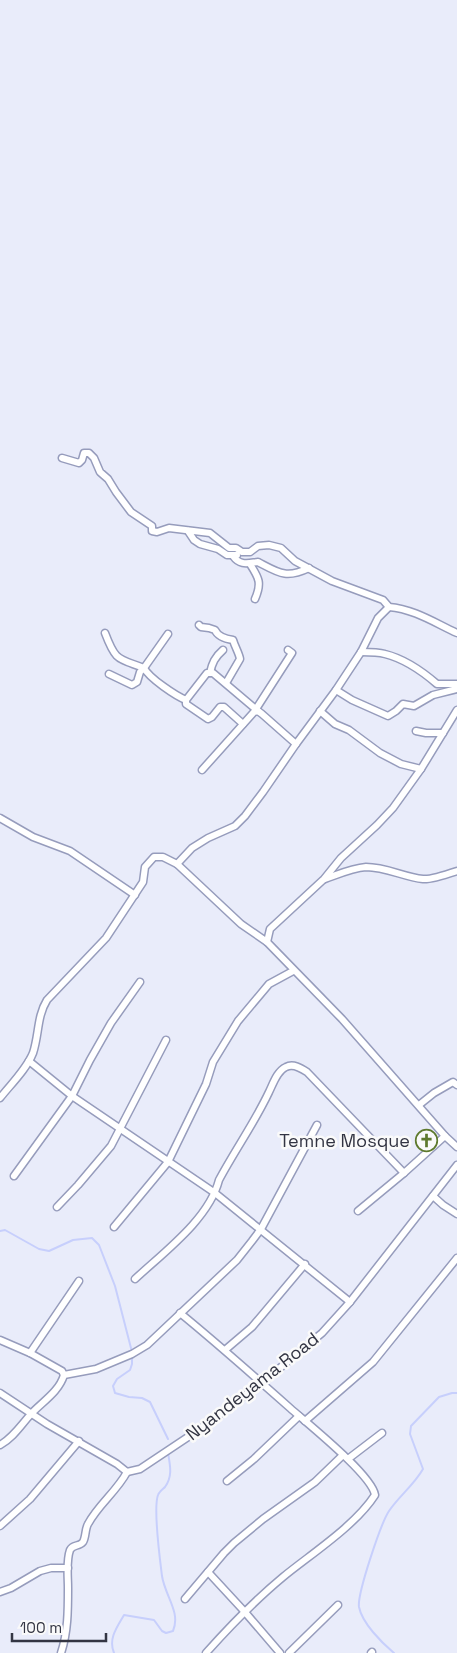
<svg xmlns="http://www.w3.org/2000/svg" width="457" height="1653" font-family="'Space Grotesk',sans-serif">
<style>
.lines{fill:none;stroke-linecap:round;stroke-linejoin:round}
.stream{stroke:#c7cffc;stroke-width:2}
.street-casing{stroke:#969cbc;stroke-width:9}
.street{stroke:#fff;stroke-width:6}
.labels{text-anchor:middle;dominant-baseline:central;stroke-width:5;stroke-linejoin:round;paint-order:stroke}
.poi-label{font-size:18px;fill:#333543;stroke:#fafafa;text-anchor:end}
.street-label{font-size:18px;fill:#333543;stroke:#fafafa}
</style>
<rect width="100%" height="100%" fill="#e9ecfa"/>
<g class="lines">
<g class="stream">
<polyline points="0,1231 5,1230 39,1249 49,1251 73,1240 92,1238 99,1245 115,1286 132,1352 132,1364 130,1370 117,1379 113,1386 115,1393 129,1397 142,1398 150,1402 168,1439"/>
<path d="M 114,1653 C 108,1639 117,1627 124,1615 L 154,1620 L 162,1631 L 166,1633 L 173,1631 C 181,1612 165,1596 162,1576 C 160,1560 153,1508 158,1495 C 159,1492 163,1489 165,1487 C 173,1476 170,1465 168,1453"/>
<path d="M 394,1653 C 382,1643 362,1623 359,1607 C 357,1594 381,1523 389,1511 C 399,1496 414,1485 423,1469 L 410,1434 L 411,1426 L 439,1397 L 452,1393 L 457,1393"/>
</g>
<defs>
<g id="street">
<path d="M 62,458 L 79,463 L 82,460 L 84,453 L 89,453 L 94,458 L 100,472 L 108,479 L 116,492 L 131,512 L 152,526 L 152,531 L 157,532 L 169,528 L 210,533 L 229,548 L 236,548 L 242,552 L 250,552 L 258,546 L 269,545 L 281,548 L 295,561 L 332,581 L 383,600 L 389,607 C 414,609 435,623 457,633"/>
<polyline points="188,531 194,540 200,544 218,549 227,555 237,555"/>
<path d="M 233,556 C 240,566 248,563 258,562 C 279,573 286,579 309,568"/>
<path d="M 250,564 C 259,578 262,583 255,599"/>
<path d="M 199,625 L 201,627 L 209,628 L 215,630 C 218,637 226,639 233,640 C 235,647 239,653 240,659 L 226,683"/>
<path d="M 105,633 C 116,662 118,658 144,668 L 140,672 L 137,682 L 132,685 L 109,674"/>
<path d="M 168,634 L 144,668 C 149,678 176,696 186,700"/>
<path d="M 361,652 C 369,652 378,652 385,654 C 405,659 422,671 437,684 L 457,684"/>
<path d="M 210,673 C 212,663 215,657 223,650"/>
<polyline points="336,690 352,700 388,716 396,711 403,704 414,706 433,695 457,689"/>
<polyline points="256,709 292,653 288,650"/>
<polyline points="243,724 224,707 220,707 212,717 208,719 186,704 186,700 207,673 213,673 258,711"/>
<polyline points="416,731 426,733 443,733"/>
<polyline points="421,769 457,710"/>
<polyline points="202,770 254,712 258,711 262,714 296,744"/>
<polyline points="0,818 33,837 70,851 135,895"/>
<polyline points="177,864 192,848 208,838 235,826 245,816 263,792 296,744 336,690 361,652 378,618 389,607"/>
<path d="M 325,879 C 339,874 352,868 366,867 C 386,867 404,877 423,879 C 430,880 451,873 457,871"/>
<polyline points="267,942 270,929 324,879 341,858 377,825 393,808 421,769 401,764 380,753 349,730 335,724 320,711"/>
<polyline points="29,1061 72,1096 215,1193 350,1302"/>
<path d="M 0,1098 C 11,1084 26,1070 33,1053 C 39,1035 37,1016 47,1000 L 106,938 L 143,882 L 145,867 L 154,857 L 163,857 L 177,864 L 241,924 L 267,942 L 342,1019 L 445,1136 L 457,1147"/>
<polyline points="419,1105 434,1093 453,1082 457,1085"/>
<polyline points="14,1176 72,1096 90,1060 111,1023 140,982"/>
<polyline points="433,1196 443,1205 457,1214"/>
<polyline points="57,1207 78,1185 111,1146 166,1040"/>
<polyline points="358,1211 404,1173 445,1136"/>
<polyline points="114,1227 168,1162 206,1084 213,1062 238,1021 269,984 293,971"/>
<path d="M 135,1279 C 164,1252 209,1219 219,1180 C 235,1150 255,1122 269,1092 C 273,1084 277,1071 286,1067 C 293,1063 301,1068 307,1072 L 404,1173"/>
<path d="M 180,1313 C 218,1344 254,1376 290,1408 C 308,1424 372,1475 375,1495 C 355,1526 311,1554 283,1577 C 254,1601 231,1625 206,1653"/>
<polyline points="0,1340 30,1353 62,1371 64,1375"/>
<polyline points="225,1350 252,1327 305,1264"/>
<polyline points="30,1353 79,1281"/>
<polyline points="64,1375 96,1369 132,1354 147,1345 237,1260 252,1241 261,1229 317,1125"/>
<polyline points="0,1393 47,1424 117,1464 127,1472"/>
<polyline points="305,1421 373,1362 457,1258"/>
<path d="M 0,1445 C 13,1438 21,1425 31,1414 C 42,1402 59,1392 64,1375"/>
<polyline points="348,1459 382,1433"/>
<polyline points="127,1472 140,1469 200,1429 263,1382 322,1333 350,1302 457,1165"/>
<polyline points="227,1481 254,1459 299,1416"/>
<polyline points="0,1526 30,1499 79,1441"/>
<polyline points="208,1572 244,1611 280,1653"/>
<polyline points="0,1592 11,1588 40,1571 51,1568 68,1568"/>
<polyline points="185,1599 224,1553 234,1543 263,1519 315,1482 343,1455"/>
<path d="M 61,1653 C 68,1632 68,1610 68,1588 C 68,1577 66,1561 70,1550 C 73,1544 79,1547 83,1542 C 86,1537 85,1529 88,1524 C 98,1505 117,1491 127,1472"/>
<polyline points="289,1653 338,1605"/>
<polyline points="371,1653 372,1652"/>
</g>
</defs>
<use href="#street" class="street-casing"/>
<use href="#street" class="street"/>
</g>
<defs>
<symbol id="church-ring" viewBox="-11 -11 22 22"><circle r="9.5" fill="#fafafa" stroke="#5e7a2e" stroke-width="1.5"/><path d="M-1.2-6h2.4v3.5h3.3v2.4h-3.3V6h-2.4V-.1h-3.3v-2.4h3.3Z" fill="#5e7a2e"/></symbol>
</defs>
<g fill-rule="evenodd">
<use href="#church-ring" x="414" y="1128" width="25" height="25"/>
</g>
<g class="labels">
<g class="poi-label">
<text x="410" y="1140">Temne Mosque</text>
</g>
<g class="street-label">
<text transform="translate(252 1386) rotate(-38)">Nyandeyama Road</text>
</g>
</g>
<path d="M12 1633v8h94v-8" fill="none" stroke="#333543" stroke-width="2.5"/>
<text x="20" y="1633" font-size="15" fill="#333543" stroke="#fafafa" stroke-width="4" paint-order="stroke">100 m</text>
</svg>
